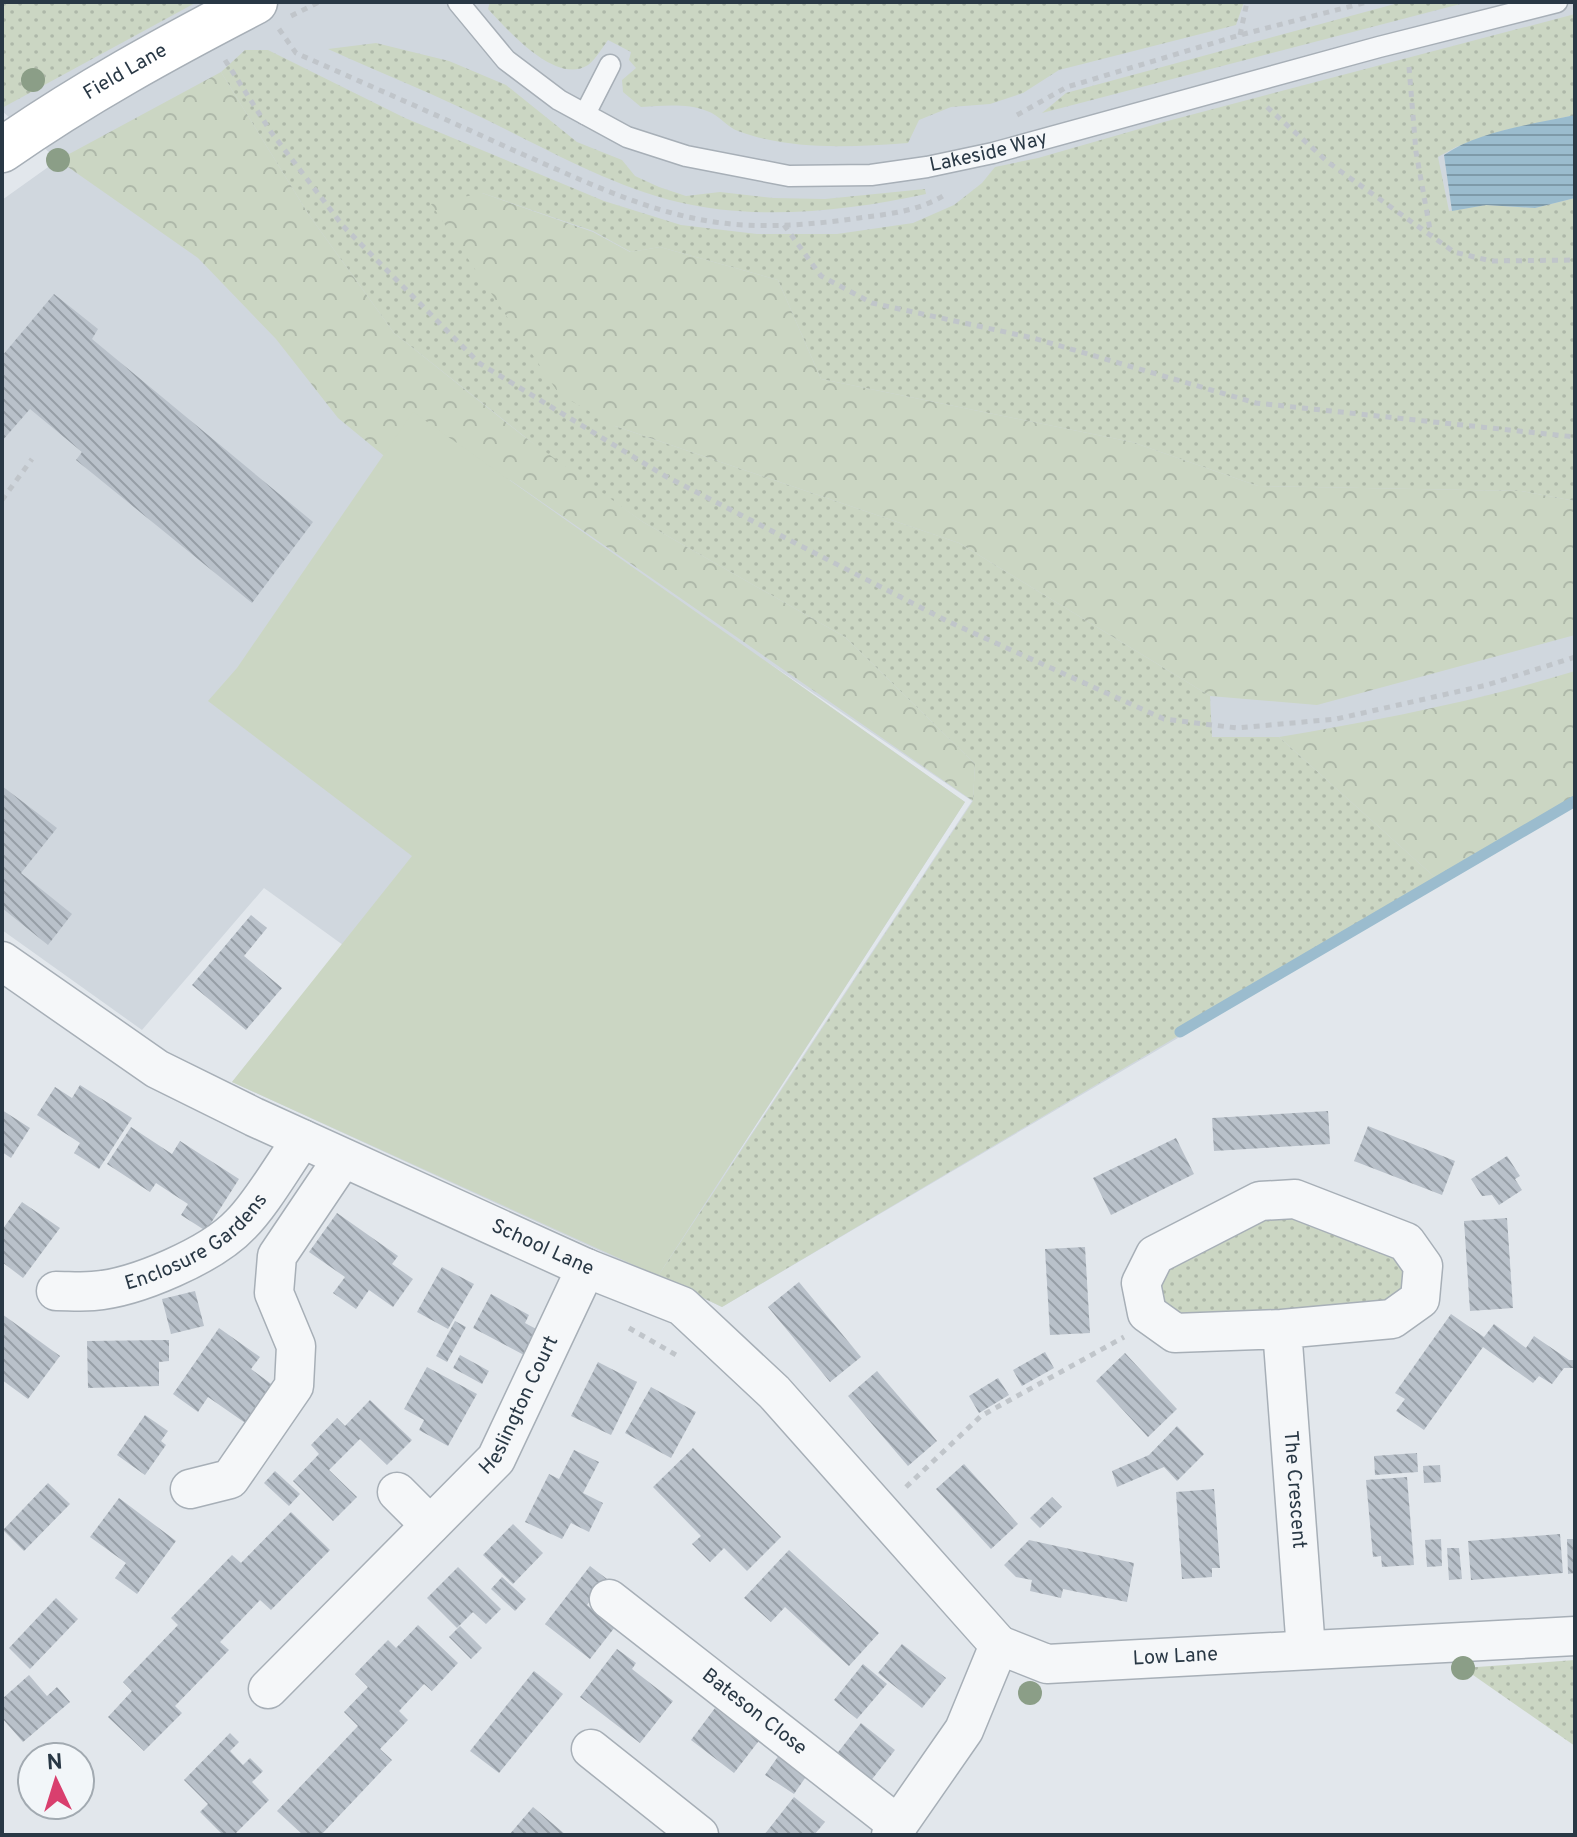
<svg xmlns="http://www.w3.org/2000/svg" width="1577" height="1837" font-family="Overpass,sans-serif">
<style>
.built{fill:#d0d7de;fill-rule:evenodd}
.grass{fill:url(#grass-dots)}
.forest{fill:url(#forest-crowns)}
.park{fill:#cbd6c3}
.water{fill:url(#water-rules)}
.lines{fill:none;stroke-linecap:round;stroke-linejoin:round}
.stream{stroke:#9bbcce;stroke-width:11}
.building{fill:url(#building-back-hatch)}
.lane-casing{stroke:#a7afb7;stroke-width:23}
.street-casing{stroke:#a7afb7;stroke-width:41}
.secondary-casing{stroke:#a7afb7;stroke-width:47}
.path{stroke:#c0c5ca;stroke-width:5;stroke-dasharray:6 6;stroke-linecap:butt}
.lane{stroke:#f5f7f9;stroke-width:20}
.street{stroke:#f5f7f9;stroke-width:38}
.secondary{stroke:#fff;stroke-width:44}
.tree{fill:#8b9e87}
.labels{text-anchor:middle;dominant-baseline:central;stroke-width:6;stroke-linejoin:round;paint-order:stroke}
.street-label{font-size:20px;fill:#293845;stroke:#f2f6f9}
</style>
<defs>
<pattern id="grass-dots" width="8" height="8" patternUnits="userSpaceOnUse" patternTransform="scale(2)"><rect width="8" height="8" fill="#cbd6c3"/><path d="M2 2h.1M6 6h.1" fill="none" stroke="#aeb8a9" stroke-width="1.8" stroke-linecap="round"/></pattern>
<pattern id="forest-crowns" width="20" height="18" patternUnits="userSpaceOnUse" patternTransform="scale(2)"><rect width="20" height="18" fill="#cbd6c3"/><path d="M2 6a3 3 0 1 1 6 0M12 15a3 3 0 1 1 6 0" fill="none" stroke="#aeb8a9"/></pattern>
<pattern id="water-rules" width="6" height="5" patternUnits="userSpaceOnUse" patternTransform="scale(2)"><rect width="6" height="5" fill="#9bbcce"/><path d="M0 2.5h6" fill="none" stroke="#7e9aa9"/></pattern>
<pattern id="building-back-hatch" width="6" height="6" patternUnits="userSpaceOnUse" patternTransform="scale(2)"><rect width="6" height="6" fill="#b9c1ca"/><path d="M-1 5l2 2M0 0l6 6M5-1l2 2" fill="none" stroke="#969ea6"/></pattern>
</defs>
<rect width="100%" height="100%" fill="#e2e7ec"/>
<path class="built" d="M 2,2 L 1575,2 L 1575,798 L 1356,933 L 722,1307 L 232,1082 L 343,945 L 264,888 L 142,1030 L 2,930 L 2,200 L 58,160 L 2,111 ZM 766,661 L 972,801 L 716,1187 L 965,802 Z"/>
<g class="grass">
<polygon points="2,2 197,2 2,108"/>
<path d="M 490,2 L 1244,2 L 1236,25 L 1059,70 L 1023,93 L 990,104 L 951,107 L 919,120 L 908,143 C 853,147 791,151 738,131 C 727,127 719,115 707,111 C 686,103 663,106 641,107 L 623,92 L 622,80 L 636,68 L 629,60 L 631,52 L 608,40 C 602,48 596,59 588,65 C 556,86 507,29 488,9 Z"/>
<polygon points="1402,2 1468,2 1042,113 1066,93"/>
<polygon points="1575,14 1575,115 1505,130 1456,147 1438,157 1449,211 1486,205 1535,208 1575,198 1575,501 1521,491 1258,486 1132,442 821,379 778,280 660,247 631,252 593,231 482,193 615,426 959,543 1210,696 1212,737 1279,737 1439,881 722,1307 658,1276 973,801 975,764 845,637 643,522 554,460 394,333 309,215 221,72 245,50 268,50 405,118 604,201 681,225 757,234 837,234 913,223 954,205 982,183 995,167 1038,158 1160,123"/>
<path d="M 376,43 L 449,61 L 506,85 L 577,142 L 622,160 L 635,176 L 659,187 L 686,196 L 720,192 L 773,198 L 825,199 L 925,189 L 926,194 C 848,211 757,221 678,202 C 612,186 550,151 489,121 C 436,95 381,73 328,49 Z"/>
<polygon points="1295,1210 1400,1254 1410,1270 1404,1295 1389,1306 1183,1319 1160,1303 1157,1281 1170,1263 1262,1212"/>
<polygon points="1575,1660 1575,1746 1463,1668"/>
</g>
<g class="forest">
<polygon points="221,72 309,215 394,333 522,435 643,522 845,637 975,764 973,801 510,480 454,489 383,455 338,418 276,339 198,258 58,160"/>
<polygon points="482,193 593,232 630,252 660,247 778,280 821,379 1132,442 1258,486 1521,491 1575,501 1575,635 1317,705 1210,696 959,543 615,426 559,394 431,204"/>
<path d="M 1575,671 L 1575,797 L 1439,881 L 1279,737 C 1379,720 1478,701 1575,671 Z"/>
</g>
<polygon class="park" points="413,412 965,802 658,1276 232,1082 412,856 208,701 237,668"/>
<path class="water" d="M 1575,115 L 1575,198 L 1535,208 L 1486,205 L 1452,211 L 1444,155 C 1478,131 1534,124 1575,115 Z"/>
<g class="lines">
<polyline class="stream" points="1180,1032 1575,801"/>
</g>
<g class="building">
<polygon points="54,294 98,329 92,339 313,522 252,603 76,460 82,452 30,409 2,441 2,356"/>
<polygon points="2,786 57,828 21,873 72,914 48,945 2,908"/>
<polygon points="251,915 267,928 244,956 282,988 246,1030 192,985"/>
<polygon points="80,1085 132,1118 99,1169 74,1153 80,1143 37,1115 55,1087 72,1098"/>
<polygon points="2,1110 30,1128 11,1158 2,1152"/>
<polygon points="1328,1111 1330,1144 1214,1151 1212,1118"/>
<polygon points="1368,1126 1455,1161 1442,1195 1354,1161"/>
<polygon points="131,1127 172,1154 180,1141 239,1179 206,1231 181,1215 188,1204 156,1183 150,1192 107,1164"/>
<polygon points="1176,1138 1194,1174 1111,1215 1093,1178"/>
<polygon points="1507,1156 1520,1176 1515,1179 1522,1190 1499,1205 1492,1195 1482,1196 1471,1179"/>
<polygon points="22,1202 60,1228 23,1278 2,1262 2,1230"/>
<polygon points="337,1213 398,1256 392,1264 413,1279 393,1307 369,1290 356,1309 333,1293 345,1277 309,1252"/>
<polygon points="1507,1218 1513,1308 1470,1311 1464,1221"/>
<polygon points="1085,1247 1090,1333 1050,1335 1045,1249"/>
<polygon points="442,1267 474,1284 448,1329 417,1312"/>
<polygon points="799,1282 861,1357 830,1382 768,1307"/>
<polygon points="195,1291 204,1326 171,1334 162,1299"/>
<polygon points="491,1294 529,1315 525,1323 538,1330 524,1355 473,1328"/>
<polygon points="2,1314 60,1356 28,1399 2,1380"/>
<polygon points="1451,1314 1484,1337 1494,1324 1526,1348 1534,1336 1569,1360 1575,1360 1575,1368 1564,1368 1552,1384 1539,1376 1533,1383 1483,1347 1424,1430 1396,1411 1405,1399 1395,1393"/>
<polygon points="455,1321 466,1327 447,1362 436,1356"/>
<polygon points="219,1328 260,1357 251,1369 278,1389 251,1427 208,1397 198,1412 173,1394"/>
<polygon points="169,1340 169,1361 159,1362 159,1386 88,1388 87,1341"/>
<polygon points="1045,1352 1054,1368 1022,1386 1013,1370"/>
<polygon points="1125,1353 1177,1409 1148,1437 1096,1381"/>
<polygon points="460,1355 489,1371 482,1384 453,1368"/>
<polygon points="598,1362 637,1382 611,1435 571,1416"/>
<polygon points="427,1367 477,1394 448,1446 419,1430 424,1420 404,1409"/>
<polygon points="877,1371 937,1441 908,1466 848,1396"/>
<polygon points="998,1378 1009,1395 979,1413 969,1396"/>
<polygon points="651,1387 696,1412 671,1458 625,1433"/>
<polygon points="370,1400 412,1440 387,1465 360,1439 329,1470 357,1497 333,1521 293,1481 319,1454 311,1445 337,1418 345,1426"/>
<polygon points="145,1415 168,1431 161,1441 166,1445 145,1475 117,1455"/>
<polygon points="1177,1426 1204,1454 1177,1481 1164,1467 1117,1487 1112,1471 1149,1455"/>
<polygon points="693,1448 781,1537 747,1571 724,1548 710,1562 692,1544 701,1536 653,1487"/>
<polygon points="574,1450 599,1462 583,1493 603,1503 589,1532 571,1523 562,1539 525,1522 549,1474 559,1479"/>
<polygon points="1417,1453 1418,1472 1375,1475 1374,1456"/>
<polygon points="964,1464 1018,1524 991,1549 936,1489"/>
<polygon points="1440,1465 1441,1482 1424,1483 1423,1466"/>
<polygon points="275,1471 300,1494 289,1506 264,1483"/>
<polygon points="1407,1477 1414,1565 1382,1567 1381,1556 1373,1557 1366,1480"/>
<polygon points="48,1483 70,1504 24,1551 3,1530"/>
<polygon points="1214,1489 1220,1568 1212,1568 1212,1577 1182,1579 1176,1492"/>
<polygon points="1052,1497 1062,1507 1040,1528 1030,1518"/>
<polygon points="119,1498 176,1541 137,1594 115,1578 126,1563 90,1537"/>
<polygon points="291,1512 330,1550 271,1610 260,1600 220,1642 229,1650 175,1706 182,1713 144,1751 108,1717 132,1691 123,1682 178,1625 171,1618 232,1555 241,1563"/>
<polygon points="513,1524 543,1553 513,1584 483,1555"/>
<polygon points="1560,1534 1563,1573 1471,1580 1468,1541"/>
<polygon points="1441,1539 1442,1566 1427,1567 1425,1540"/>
<polygon points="1567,1539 1575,1539 1575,1573 1568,1574"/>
<polygon points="1029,1540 1134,1563 1127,1602 1063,1589 1061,1598 1030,1591 1032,1580 1016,1577 1004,1565"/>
<polygon points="1447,1548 1459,1548 1462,1579 1449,1580"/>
<polygon points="789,1550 879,1633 849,1666 785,1607 771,1622 744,1598"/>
<polygon points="590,1566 607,1579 587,1605 615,1627 590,1659 545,1624"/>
<polygon points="458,1567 501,1609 486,1624 473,1612 457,1628 427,1598"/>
<polygon points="502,1577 526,1599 515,1611 491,1589"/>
<polygon points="56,1598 78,1619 30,1669 9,1648"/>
<polygon points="418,1625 458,1663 432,1691 424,1684 399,1711 408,1720 380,1749 392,1760 321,1835 303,1835 277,1811 358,1726 344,1712 368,1687 355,1674 388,1640 396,1648"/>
<polygon points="460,1626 482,1648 471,1659 449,1637"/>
<polygon points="902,1644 946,1678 922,1708 878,1673"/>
<polygon points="617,1649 636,1663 632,1669 673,1701 640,1743 580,1697"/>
<polygon points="863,1664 887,1684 857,1719 834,1700"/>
<polygon points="534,1671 563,1694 499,1773 470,1751"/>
<polygon points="29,1675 47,1696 57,1687 70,1702 23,1742 2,1718 2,1699"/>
<polygon points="715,1708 744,1730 751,1722 765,1733 734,1773 691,1740"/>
<polygon points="861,1723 895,1750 862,1792 828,1765"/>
<polygon points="230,1733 239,1742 230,1751 243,1765 250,1758 263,1771 252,1782 269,1800 234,1835 223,1835 200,1812 208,1804 184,1780"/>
<polygon points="784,1748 812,1768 794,1794 765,1775"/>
<polygon points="794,1797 825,1822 814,1835 764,1835"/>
<polygon points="533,1807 566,1835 509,1835"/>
</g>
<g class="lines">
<defs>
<g id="lane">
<path id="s1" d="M 458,2 L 506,60 L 559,100 L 627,137 L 686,156 L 789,176 L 871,175 L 927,167 L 993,153 L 1379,47 L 1557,2"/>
<polyline points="585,114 610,65"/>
</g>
<g id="street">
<path id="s2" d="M 2,961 L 157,1069 L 254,1117 L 586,1268 L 682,1306 L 774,1392 L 999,1645"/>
<path id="s3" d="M 56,1291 C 68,1291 81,1292 93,1291 C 136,1288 212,1255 241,1224 C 262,1203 284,1164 302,1139"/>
<path id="s4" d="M 1282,1329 L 1392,1319 L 1420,1299 L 1423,1266 L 1406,1242 L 1295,1199 L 1260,1201 L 1155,1255 L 1141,1283 L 1147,1313 L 1175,1333 L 1282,1329 L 1306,1650"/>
<polyline points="190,1489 230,1479 294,1386 296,1346 274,1293 277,1256 343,1158"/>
<polyline points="397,1492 430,1525"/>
<path id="s5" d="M 609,1599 L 898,1825"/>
<path id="s6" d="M 268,1689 L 496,1459 L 586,1268"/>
<polyline points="591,1749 699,1835"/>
<path id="s7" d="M 891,1835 L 964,1730 L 999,1645 L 1047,1664 L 1575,1636"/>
</g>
<g id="secondary">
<path id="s8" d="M 2,150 C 82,94 168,47 255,2"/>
</g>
</defs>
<use href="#lane" class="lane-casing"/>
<use href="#street" class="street-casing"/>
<use href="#secondary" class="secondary-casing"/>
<g class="path">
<polyline points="291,16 319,2"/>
<path d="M 279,29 L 296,53 C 368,85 441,117 513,150 C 582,180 655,217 731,224 C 774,228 817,224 859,218 C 889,214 920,211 946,194"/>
<polyline points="1240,35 1247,2"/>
<polyline points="225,60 271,132 343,226 479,363 665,476 947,621 1164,719 1237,728 1336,719 1487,685 1575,657"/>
<polyline points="1409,67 1416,152 1431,235"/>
<polyline points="1267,107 1329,163 1454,252 1491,261 1575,260"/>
<polyline points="1017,115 1067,87 1240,35 1367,2"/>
<polyline points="784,225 821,276 872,303 1033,338 1256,403 1575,437"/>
<polyline points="2,500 32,459"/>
<polyline points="629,1328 676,1355"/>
<polyline points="906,1487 981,1416 1124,1337"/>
</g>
<use href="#lane" class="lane"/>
<use href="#street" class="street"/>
<use href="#secondary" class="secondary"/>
</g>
<g class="tree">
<circle cx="33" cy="80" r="12"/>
<circle cx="58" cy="160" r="12"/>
<circle cx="1463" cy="1668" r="12"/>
<circle cx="1030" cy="1693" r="12"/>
</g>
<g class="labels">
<g class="street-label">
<text stroke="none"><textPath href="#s8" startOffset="146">Field Lane</textPath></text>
<text stroke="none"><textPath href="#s1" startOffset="588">Lakeside Way</textPath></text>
<text stroke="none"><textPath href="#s3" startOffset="154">Enclosure Gardens</textPath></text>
<text stroke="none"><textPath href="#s2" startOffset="614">School Lane</textPath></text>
<text stroke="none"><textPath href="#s6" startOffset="382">Heslington Court</textPath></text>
<text stroke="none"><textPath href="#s4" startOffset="844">The Crescent</textPath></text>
<text stroke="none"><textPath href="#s7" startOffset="400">Low Lane</textPath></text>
<text stroke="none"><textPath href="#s5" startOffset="184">Bateson Close</textPath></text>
</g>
</g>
<rect width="1577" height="1837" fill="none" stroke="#293845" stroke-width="8"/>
<g transform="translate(56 1781) rotate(356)"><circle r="38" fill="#f2f6f9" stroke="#a2aab1" stroke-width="2"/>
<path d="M0-6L14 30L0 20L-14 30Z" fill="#d93f6e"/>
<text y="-12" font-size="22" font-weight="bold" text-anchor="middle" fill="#293845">N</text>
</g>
</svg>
